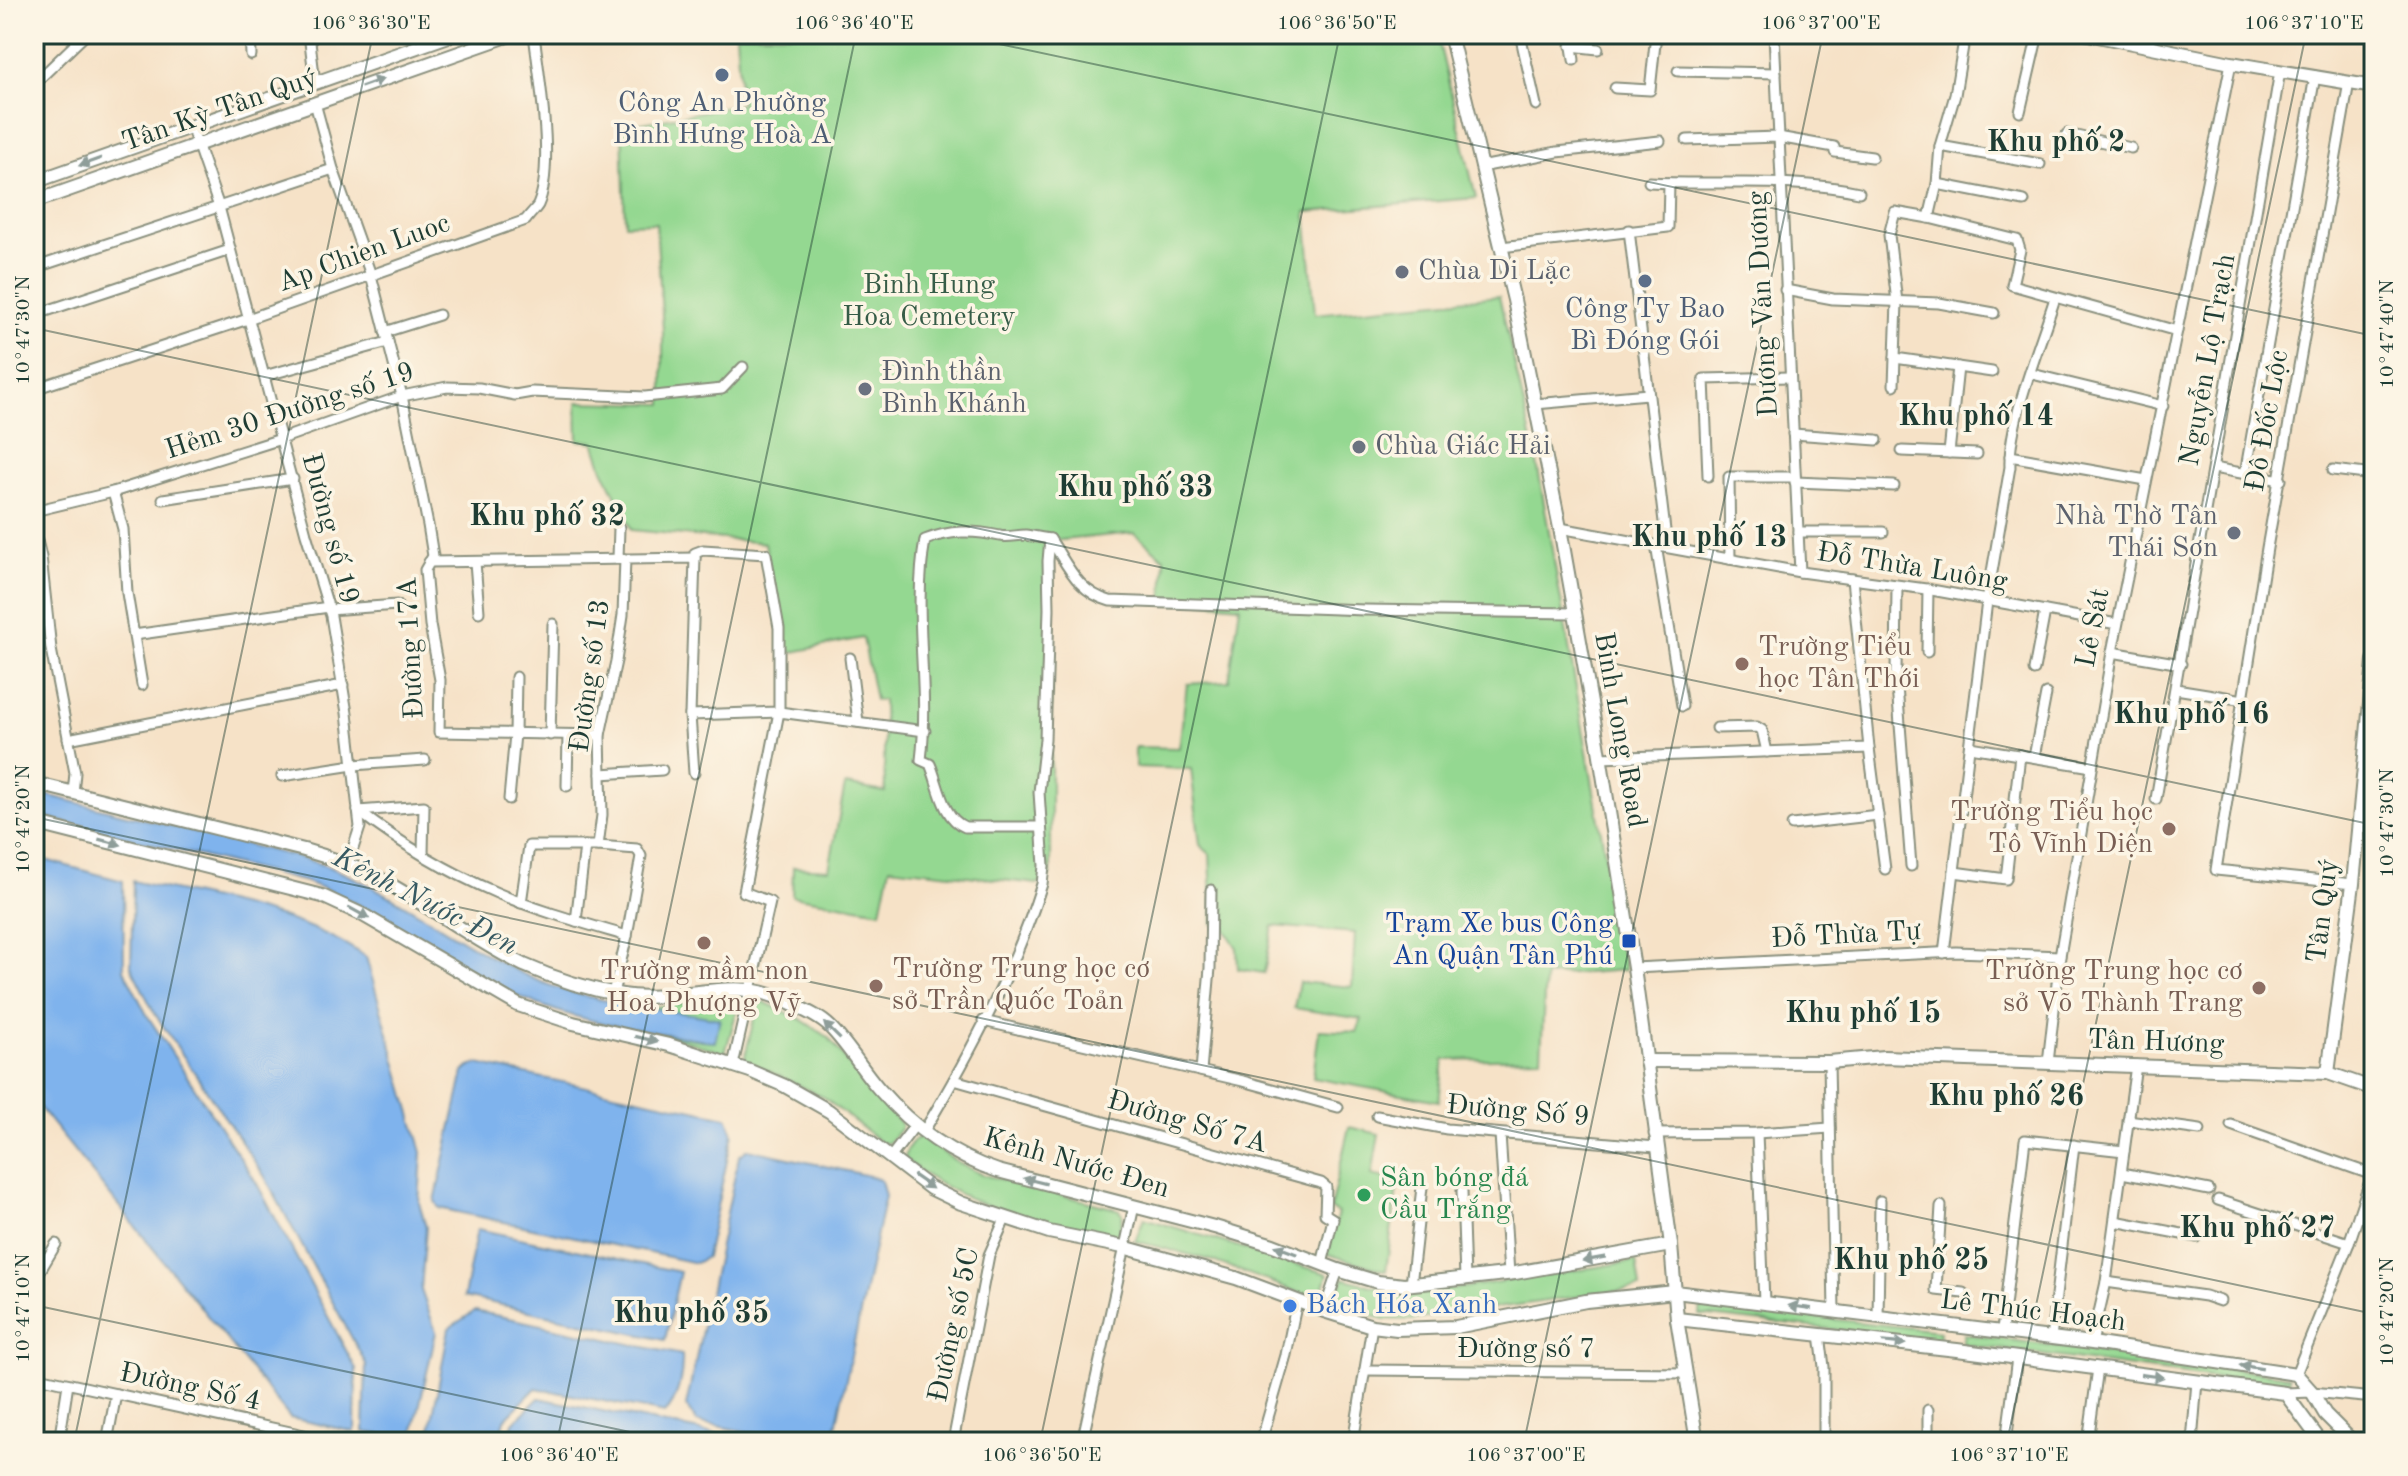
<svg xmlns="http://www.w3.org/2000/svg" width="2408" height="1476" font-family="'Old Standard TT',serif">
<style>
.green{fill:#94d891;stroke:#5a8a62;stroke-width:2}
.water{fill:#7fb3ed;stroke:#4f7890;stroke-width:2}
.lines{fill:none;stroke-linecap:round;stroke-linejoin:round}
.street-casing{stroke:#8a907e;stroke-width:13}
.secondary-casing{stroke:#8a907e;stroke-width:16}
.street{stroke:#fff;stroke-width:9}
.secondary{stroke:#fff;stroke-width:12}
.oneway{fill:#8f9e9a}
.ticks{fill:none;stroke:#1f3d34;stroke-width:2;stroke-opacity:0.45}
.service-dot{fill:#5c6f8a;stroke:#fcf5e5;stroke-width:3}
.worship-dot{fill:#6b7280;stroke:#fcf5e5;stroke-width:3}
.education-dot{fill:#8d6e63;stroke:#fcf5e5;stroke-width:3}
.transit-dot{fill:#1a4fb4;stroke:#fcf5e5;stroke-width:3}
.leisure-dot{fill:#2e9e5b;stroke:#fcf5e5;stroke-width:3}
.shop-dot{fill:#3f7fe0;stroke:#fcf5e5;stroke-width:3}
.labels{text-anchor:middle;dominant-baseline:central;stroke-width:7;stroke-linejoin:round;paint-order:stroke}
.service-label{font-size:28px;fill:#4e5e75;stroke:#fcf5e5}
.street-label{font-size:28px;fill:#1f3d34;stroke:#fcf5e5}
.worship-label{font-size:28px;fill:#5b616d;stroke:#fcf5e5;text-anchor:start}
.park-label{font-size:28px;fill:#365c47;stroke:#fcf5e5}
.education-label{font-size:28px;fill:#785e54;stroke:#fcf5e5;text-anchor:start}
.transit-label{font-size:28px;fill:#164399;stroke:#fcf5e5;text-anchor:end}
.leisure-label{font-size:28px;fill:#27864d;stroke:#fcf5e5;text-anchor:start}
.shop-label{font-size:28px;fill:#366cbe;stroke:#fcf5e5;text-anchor:start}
.neighbourhood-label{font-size:30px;font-weight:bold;fill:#1f3d34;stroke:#fcf5e5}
.water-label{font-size:30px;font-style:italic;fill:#375a62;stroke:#fcf5e5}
.neatline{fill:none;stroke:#1f3d34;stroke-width:3}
.ticks-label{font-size:20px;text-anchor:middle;fill:#1f3d34}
</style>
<rect width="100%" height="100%" fill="#fcf5e5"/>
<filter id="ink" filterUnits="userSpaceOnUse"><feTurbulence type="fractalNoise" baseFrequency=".0125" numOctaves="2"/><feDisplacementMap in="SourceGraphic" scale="16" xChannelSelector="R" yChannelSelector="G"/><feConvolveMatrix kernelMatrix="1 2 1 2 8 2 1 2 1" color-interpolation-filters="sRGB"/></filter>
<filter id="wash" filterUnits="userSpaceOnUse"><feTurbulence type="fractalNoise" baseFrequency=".006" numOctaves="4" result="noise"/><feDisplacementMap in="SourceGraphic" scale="32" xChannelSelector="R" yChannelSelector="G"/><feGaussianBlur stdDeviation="1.8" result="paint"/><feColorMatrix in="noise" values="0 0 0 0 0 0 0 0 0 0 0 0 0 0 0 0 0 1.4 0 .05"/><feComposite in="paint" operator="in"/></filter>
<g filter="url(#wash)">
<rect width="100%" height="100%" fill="#f6e2c7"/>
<g class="green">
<polygon points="736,34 1437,34 1476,198 1306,212 1315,314 1499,296 1537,463 1625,970 1545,976 1541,1058 1444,1060 1439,1101 1313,1078 1319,1030 1357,1032 1362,1019 1294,1008 1299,982 1352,987 1355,933 1273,926 1264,973 1238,969 1237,948 1223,926 1213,924 1210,854 1200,845 1191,769 1135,767 1135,747 1179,748 1187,684 1229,681 1240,606 1163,598 1165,559 1134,533 1051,541 1051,875 1037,884 890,867 881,911 792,896 793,867 829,869 845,785 885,792 883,700 875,700 863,638 783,654 765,543 632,530 603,469 594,442 578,440 577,402 663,404 663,330 656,223 625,224 622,127 741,104"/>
<polygon points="733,997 738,999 739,1003 725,1053 659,1033 714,1042 652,1007"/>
<polygon points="762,1001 800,1019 828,1037 867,1087 901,1124 901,1128 889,1143 882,1143 823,1097 746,1060 745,1056 758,1003"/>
<polygon points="1349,1127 1379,1134 1372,1175 1398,1181 1386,1271 1327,1254 1338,1213 1330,1209"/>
<path d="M 920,1137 L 962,1165 L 984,1175 L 1120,1210 L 1123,1214 L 1119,1232 L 1113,1236 C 1042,1223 962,1208 906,1160 C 903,1152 912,1140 920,1137 Z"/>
<polygon points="1144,1218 1328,1274 1320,1300 1210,1260 1135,1241"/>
<polygon points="1636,1261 1640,1288 1411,1320 1384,1319 1335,1306 1343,1278 1397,1293 1453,1289"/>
<polygon points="1701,1305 1940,1331 1939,1341 1700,1315"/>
<polygon points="1964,1334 2289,1376 2289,1388 1962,1344"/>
</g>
<g class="water">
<path d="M 34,792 L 305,859 C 390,884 454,943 534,979 C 591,1004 659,1008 720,1019 L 715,1042 C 651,1030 582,1025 523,998 C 447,965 385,909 306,882 L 34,815 Z"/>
<polygon points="34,857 123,881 124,970 147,1015 256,1182 356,1369 355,1432 290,1418 34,1101"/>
<path d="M 133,881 C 211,900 299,911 366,957 L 422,1152 L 419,1203 L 426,1227 L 421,1290 L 436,1332 L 412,1439 L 364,1432 L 366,1364 L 265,1177 L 155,1014 L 131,967 Z"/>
<polygon points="478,1064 727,1117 733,1133 706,1257 696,1263 439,1208 435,1201 464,1072 469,1067"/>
<polygon points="748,1149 874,1177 881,1181 885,1196 837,1422 832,1440 829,1442 799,1442 697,1422 686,1406 739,1156"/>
<polygon points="477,1229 680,1272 665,1340 464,1297"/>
<path d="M 475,1311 L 682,1355 C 683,1374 678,1401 665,1413 L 536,1388 L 505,1419 L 499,1442 L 428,1442 L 449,1328 Z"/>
<polygon points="539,1398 753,1442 509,1442 513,1423"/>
</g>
</g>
<g filter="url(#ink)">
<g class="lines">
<defs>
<g id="street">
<polyline points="250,34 251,55"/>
<polyline points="309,34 315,83"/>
<polyline points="1520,34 1536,105"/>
<polyline points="1570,34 1574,60"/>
<polyline points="1774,34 1800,572"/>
<polyline points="1571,46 1598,49"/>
<polyline points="1678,71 1776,73"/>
<polyline points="2349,82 2267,548 2216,870 2353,884"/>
<polyline points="34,84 86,34"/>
<polyline points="1615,88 1650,90 1656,34"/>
<polyline points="315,103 333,169 371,275 402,396 428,525 433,556 425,570 430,625 440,680 439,732 600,735"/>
<polyline points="2020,112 2038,34"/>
<polyline points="191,126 219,207 306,534 331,616 347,713 360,827 348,864"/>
<polyline points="2067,134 2131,148"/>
<polyline points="1687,140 1778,137 1834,147 1835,152 1872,157"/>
<polyline points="1940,146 2040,164"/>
<polyline points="1481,167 1557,152 1660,141"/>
<path d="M 1649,182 C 1720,186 1790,177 1859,192"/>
<polyline points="1937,184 2024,201"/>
<polyline points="1929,218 1937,184 1940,146 1955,95 1965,34"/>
<polyline points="1629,230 1667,547"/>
<polyline points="1501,247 1668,227 1669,183"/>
<polyline points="34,268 333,169"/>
<polyline points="1785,290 1833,299 1939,303 1994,313"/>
<polyline points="34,315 230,250"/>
<polyline points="385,332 439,315"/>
<polyline points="1895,358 1992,372"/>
<polyline points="2032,374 2163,406"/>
<polyline points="264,376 388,342"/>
<polyline points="1894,385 1897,302 1889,235 1895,212 1929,218 2017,240 2020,250 2012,285 2177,331"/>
<path d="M 34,389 L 248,319 L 526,220 C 529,215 535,210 538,205 C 555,166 539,77 534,34"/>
<polyline points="1535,404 1648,394"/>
<polyline points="1793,434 1877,440"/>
<polyline points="1902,451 1977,454"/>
<polyline points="1949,453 1958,367"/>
<polyline points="2010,456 2146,480"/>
<polyline points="2213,468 2281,480"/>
<polyline points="2333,470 2374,475"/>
<polyline points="2245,474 2315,76"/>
<polyline points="1708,476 1704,379 1789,377"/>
<polyline points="1795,482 1894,486"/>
<polyline points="113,492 123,529 127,593 142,685"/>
<polyline points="163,499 293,479"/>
<polyline points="34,511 113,492 281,439 402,396 447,387 479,388 515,395 532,392 645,397 722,389 743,367"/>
<polyline points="34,528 41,557 51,649 75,773 73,793"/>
<polyline points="1560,528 1800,572 1926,589 2117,624"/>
<polyline points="1798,532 1883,532"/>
<polyline points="1656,545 1682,706"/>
<polyline points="618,558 619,528"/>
<polyline points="1730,559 1729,477 1795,477"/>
<polyline points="429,562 695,558 690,715 694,773"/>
<polyline points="475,562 479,612"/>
<polyline points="1852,579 1869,748 1885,869"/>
<polyline points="1897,586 1896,673 1911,866"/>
<polyline points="329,610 397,605"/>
<polyline points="134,635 329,607"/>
<polyline points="1927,652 1928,589"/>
<polyline points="2112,652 2181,664"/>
<polyline points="850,658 858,722"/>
<polyline points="2034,670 2045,611"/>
<polyline points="2176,689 2244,700"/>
<polyline points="690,715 779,712 779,628 766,554 703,550 695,553 695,558"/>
<polyline points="1717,728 1757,727 1762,730 1767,752"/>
<polyline points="550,735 553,624"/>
<polyline points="68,739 343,685"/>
<polyline points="1970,747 2092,767"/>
<polyline points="2034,757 2046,694"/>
<polyline points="1600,758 1869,748"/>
<polyline points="601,774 662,770"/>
<polyline points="282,776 353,765 425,760"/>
<polyline points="567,786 568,735"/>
<polyline points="509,799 515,734 516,677"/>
<polyline points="2156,799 2280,71"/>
<path d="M 358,811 C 400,843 448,872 497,893 C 539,911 583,923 627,936"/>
<polyline points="358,811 424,806 423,854"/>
<polyline points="1792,825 1878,815"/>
<path d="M 1041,827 L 965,827 C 942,818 939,784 930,764 L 921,760 C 930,687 912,613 925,540 C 950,530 973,530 1000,536 C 1008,538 1017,535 1025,535 C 1033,536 1042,538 1050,539 C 1068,565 1077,592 1110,601 L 1365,610 L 1575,613"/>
<polyline points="598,846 602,815 600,735 616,661 623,615 625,559"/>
<polyline points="1954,872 2006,879 2020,755"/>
<polyline points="521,903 529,846 598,846 637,849 641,856 627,936 613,993"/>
<polyline points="576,921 585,846"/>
<path d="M 1944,953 L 1987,601 L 2010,467 C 2008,422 2041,343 2055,298"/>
<polyline points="1634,968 1956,952 2060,956"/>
<polyline points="983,1021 1243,1081 1338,1107"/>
<polyline points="1829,1062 1834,1311"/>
<polyline points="2048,1063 2060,956 2112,652 2231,63"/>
<polyline points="733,1065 770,902 744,892 779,712 925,731"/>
<polyline points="1201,1071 1210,968 1211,890"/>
<polyline points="954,1080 1321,1183 1326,1187 1325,1214 1333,1219 1322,1264"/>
<polyline points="1377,1116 1447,1129 1656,1147"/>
<polyline points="2128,1120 2200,1130"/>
<polyline points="2231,1125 2373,1175"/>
<path d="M 924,1131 C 970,1054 1015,970 1042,884 L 1044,866 L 1039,792 L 1045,739 L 1049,609 L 1048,561 L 1050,539"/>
<polyline points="1757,1133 1764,1302"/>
<polyline points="1500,1134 1509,1274"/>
<polyline points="1654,1134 1757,1133 1830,1128"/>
<polyline points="890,1158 916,1124"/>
<polyline points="2122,1173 2209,1190"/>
<polyline points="1462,1191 1465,1280"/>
<polyline points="34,1195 35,1194"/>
<polyline points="2218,1200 2349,1243"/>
<polyline points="1941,1206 1936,1290 1963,1293"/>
<polyline points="2115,1221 2197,1237"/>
<polyline points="34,1281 56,1244"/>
<polyline points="2106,1282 2205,1296 2220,1301"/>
<polyline points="1411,1285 1422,1187"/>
<polyline points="1324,1311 1338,1270"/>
<polyline points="1878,1317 1880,1201"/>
<polyline points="2002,1331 2025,1140 2124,1151"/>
<polyline points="2051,1338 2074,1145"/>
<polyline points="2092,1343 2106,1282 2136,1065"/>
<polyline points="1365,1370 1686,1373"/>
<polyline points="2296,1374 2349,1243 2374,1169"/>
<polyline points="34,1376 336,1442"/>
<polyline points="2285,1393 2312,1392 2374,1398"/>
<polyline points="59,1442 68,1384"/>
<polyline points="107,1442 116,1394"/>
<polyline points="953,1442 989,1255 1005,1219"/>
<polyline points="1082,1442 1134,1206"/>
<polyline points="1261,1442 1286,1355 1297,1301"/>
<polyline points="1353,1442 1372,1326"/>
<polyline points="1818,1442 1824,1438 1824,1367 1820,1334"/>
<polyline points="1928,1442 1928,1410"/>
<polyline points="2006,1442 2017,1358"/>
<polyline points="2088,1442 2098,1368"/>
<polyline points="2192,1442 2197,1381"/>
</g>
<g id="secondary">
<polyline points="1450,34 1514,300 1560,528 1598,743 1634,968 1671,1245 1677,1319 1697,1442"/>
<polyline points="2088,34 2231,63 2374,87"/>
<polyline points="34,182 454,34"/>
<polyline points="34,202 513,34"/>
<path d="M 34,783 L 304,850 C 329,857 354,866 378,878 C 428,904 473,940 524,965 C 555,979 588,989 622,995 C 676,1004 732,974 783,1000 C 799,1008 818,1015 830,1027 C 849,1046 862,1070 879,1089 C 911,1126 952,1156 998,1171 L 1218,1228 L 1273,1245 L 1338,1270 L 1378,1282 L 1404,1285 L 1515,1273 L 1671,1245"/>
<polyline points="34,823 322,896 363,915 518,1005 573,1023 669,1045 750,1071 785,1086 829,1111 930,1188 961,1203 1049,1232 1123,1247 1236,1278 1324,1311 1372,1326 1397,1329 1456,1327 1586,1301 1675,1292 2092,1343 2296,1374 2312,1392 2325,1414 2353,1442"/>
<polyline points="1646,1061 1829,1062 1884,1057 2328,1073 2374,1089"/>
<polyline points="2328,1073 2353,884 2374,660"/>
<polyline points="1677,1319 1957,1350 2285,1393 2321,1442"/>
</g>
</defs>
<use href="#street" class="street-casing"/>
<use href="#secondary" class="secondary-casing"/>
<use href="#street" class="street"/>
<use href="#secondary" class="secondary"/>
</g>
<defs><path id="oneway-solid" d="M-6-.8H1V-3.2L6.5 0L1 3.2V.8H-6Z" transform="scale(2)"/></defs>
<g class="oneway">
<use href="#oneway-solid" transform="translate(372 83) rotate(-19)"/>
<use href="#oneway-solid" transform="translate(90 162) rotate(161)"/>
<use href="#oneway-solid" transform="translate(110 842) rotate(14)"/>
<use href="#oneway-solid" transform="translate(359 913) rotate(29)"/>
<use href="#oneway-solid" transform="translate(832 1031) rotate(-135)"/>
<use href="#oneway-solid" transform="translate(646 1039) rotate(13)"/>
<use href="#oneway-solid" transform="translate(1035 1181) rotate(-166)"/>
<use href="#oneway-solid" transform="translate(923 1182) rotate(35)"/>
<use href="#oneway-solid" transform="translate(1286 1250) rotate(-159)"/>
<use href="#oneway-solid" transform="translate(1594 1259) rotate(170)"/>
<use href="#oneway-solid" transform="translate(1800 1307) rotate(-172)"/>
<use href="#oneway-solid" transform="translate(1894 1343) rotate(6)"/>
<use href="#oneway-solid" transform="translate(2251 1367) rotate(-171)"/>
<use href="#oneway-solid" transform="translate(2152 1376) rotate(8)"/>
</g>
</g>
<path class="ticks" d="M 952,34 L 2374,336M 34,328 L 2374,825M 34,817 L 2374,1314M 34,1305 L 677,1442M 74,1442 L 373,34M 557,1442 L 856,34M 1040,1442 L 1340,34M 1524,1442 L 1823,34M 2007,1442 L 2306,34"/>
<g class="service-dot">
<circle cx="722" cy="75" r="8"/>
<circle cx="1645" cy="281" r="8"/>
</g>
<g class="worship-dot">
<circle cx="1402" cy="272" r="8"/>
<circle cx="865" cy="389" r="8"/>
<circle cx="1359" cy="447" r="8"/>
<circle cx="2234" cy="533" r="8"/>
</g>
<g class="education-dot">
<circle cx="1742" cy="664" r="8"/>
<circle cx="2169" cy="829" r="8"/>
<circle cx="704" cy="943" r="8"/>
<circle cx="876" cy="986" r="8"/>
<circle cx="2259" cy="988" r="8"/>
</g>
<rect class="transit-dot" x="1621" y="933" width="16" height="16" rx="4"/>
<circle class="leisure-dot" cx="1364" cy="1195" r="8"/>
<circle class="shop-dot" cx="1290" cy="1306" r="8"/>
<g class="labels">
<g class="service-label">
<text x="722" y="104">Công An Phường<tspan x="722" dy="32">Bình Hưng Hoà A</tspan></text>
<text x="1645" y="310">Công Ty Bao<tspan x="1645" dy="32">Bì Đóng Gói</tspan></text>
</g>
<g class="street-label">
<text transform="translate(220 111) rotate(-19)">Tân Kỳ Tân Quý</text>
<text transform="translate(364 254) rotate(-20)">Ap Chien Luoc</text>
<text transform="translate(1764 304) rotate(-93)">Dương Văn Dương</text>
<text transform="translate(2209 360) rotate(-80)">Nguyễn Lộ Trạch</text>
<text transform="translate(290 412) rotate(-18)">Hẻm 30 Đường số 19</text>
<text transform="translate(2268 421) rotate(-80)">Đô Đốc Lộc</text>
<text transform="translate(329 529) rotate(75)">Đường số 19</text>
<text transform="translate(1912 568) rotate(9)">Đỗ Thừa Luông</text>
<text transform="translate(2094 628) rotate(-79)">Lê Sát</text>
<text transform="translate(412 648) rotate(-93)">Đường 17A</text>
<text transform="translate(591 676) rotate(-82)">Đường số 13</text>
<text transform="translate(1619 730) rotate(80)">Binh Long Road</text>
<text transform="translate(2324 911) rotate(-83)">Tân Quý</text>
<text transform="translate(1846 936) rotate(-3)">Đỗ Thừa Tự</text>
<text transform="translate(2156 1043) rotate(2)">Tân Hương</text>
<text transform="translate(1518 1112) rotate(5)">Đường Số 9</text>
<text transform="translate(1187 1123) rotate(16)">Đường Số 7A</text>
<text transform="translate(1076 1164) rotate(16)">Kênh Nước Đen</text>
<text transform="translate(2033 1312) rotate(7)">Lê Thúc Hoạch</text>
<text transform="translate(955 1325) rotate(-78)">Đường số 5C</text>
<text x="1526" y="1350">Đường số 7</text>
<text transform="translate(190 1388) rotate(12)">Đường Số 4</text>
</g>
<g class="worship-label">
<text x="1418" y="272">Chùa Di Lặc</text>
<text x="881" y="373">Đình thần<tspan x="881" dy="32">Bình Khánh</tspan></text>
<text x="1375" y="447">Chùa Giác Hải</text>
<text x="2218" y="517" text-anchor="end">Nhà Thờ Tân<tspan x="2218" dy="32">Thái Sơn</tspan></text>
</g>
<g class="park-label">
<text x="929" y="286">Binh Hung<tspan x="929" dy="32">Hoa Cemetery</tspan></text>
</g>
<g class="education-label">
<text x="1758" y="648">Trường Tiểu<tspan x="1758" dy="32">học Tân Thới</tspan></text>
<text x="2153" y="813" text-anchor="end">Trường Tiểu học<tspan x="2153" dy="32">Tô Vĩnh Diện</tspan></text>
<text x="892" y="970">Trường Trung học cơ<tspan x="892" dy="32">sở Trần Quốc Toản</tspan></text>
<text x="704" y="972" text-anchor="middle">Trường mầm non<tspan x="704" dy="32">Hoa Phượng Vỹ</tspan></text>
<text x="2243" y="972" text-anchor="end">Trường Trung học cơ<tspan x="2243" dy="32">sở Võ Thành Trang</tspan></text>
</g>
<g class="transit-label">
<text x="1613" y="925">Trạm Xe bus Công<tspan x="1613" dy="32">An Quận Tân Phú</tspan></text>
</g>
<g class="leisure-label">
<text x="1380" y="1179">Sân bóng đá<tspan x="1380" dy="32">Cầu Trắng</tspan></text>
</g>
<g class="shop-label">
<text x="1306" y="1306">Bách Hóa Xanh</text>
</g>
<g class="neighbourhood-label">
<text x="2056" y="143">Khu phố 2</text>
<text x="1976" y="417">Khu phố 14</text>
<text x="1135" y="488">Khu phố 33</text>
<text x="547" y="517">Khu phố 32</text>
<text x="1709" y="538">Khu phố 13</text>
<text x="2191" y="715">Khu phố 16</text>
<text x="1863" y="1014">Khu phố 15</text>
<text x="2006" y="1097">Khu phố 26</text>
<text x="2257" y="1229">Khu phố 27</text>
<text x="1911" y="1261">Khu phố 25</text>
<text x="691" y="1314">Khu phố 35</text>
</g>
<g class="water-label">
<text transform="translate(425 902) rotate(27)">Kênh Nước Đen</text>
</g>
</g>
<rect width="2408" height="1476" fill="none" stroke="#fcf5e5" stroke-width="88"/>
<rect x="44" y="44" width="2320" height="1388" class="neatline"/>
<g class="ticks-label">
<text x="371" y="29">106°36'30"E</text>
<text x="854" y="29">106°36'40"E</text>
<text x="1337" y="29">106°36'50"E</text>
<text x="1821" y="29">106°37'00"E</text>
<text x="2304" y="29">106°37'10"E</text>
<text transform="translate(22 330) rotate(-90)" y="7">10°47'30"N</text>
<text transform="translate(2386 334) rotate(-90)" y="7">10°47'40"N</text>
<text transform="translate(22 819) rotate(-90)" y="7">10°47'20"N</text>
<text transform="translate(2386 823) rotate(-90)" y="7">10°47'30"N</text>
<text transform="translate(22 1308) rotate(-90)" y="7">10°47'10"N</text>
<text transform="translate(2386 1312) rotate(-90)" y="7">10°47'20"N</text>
<text x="559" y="1461">106°36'40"E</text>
<text x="1042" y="1461">106°36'50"E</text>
<text x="1526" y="1461">106°37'00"E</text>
<text x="2009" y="1461">106°37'10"E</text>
</g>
</svg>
